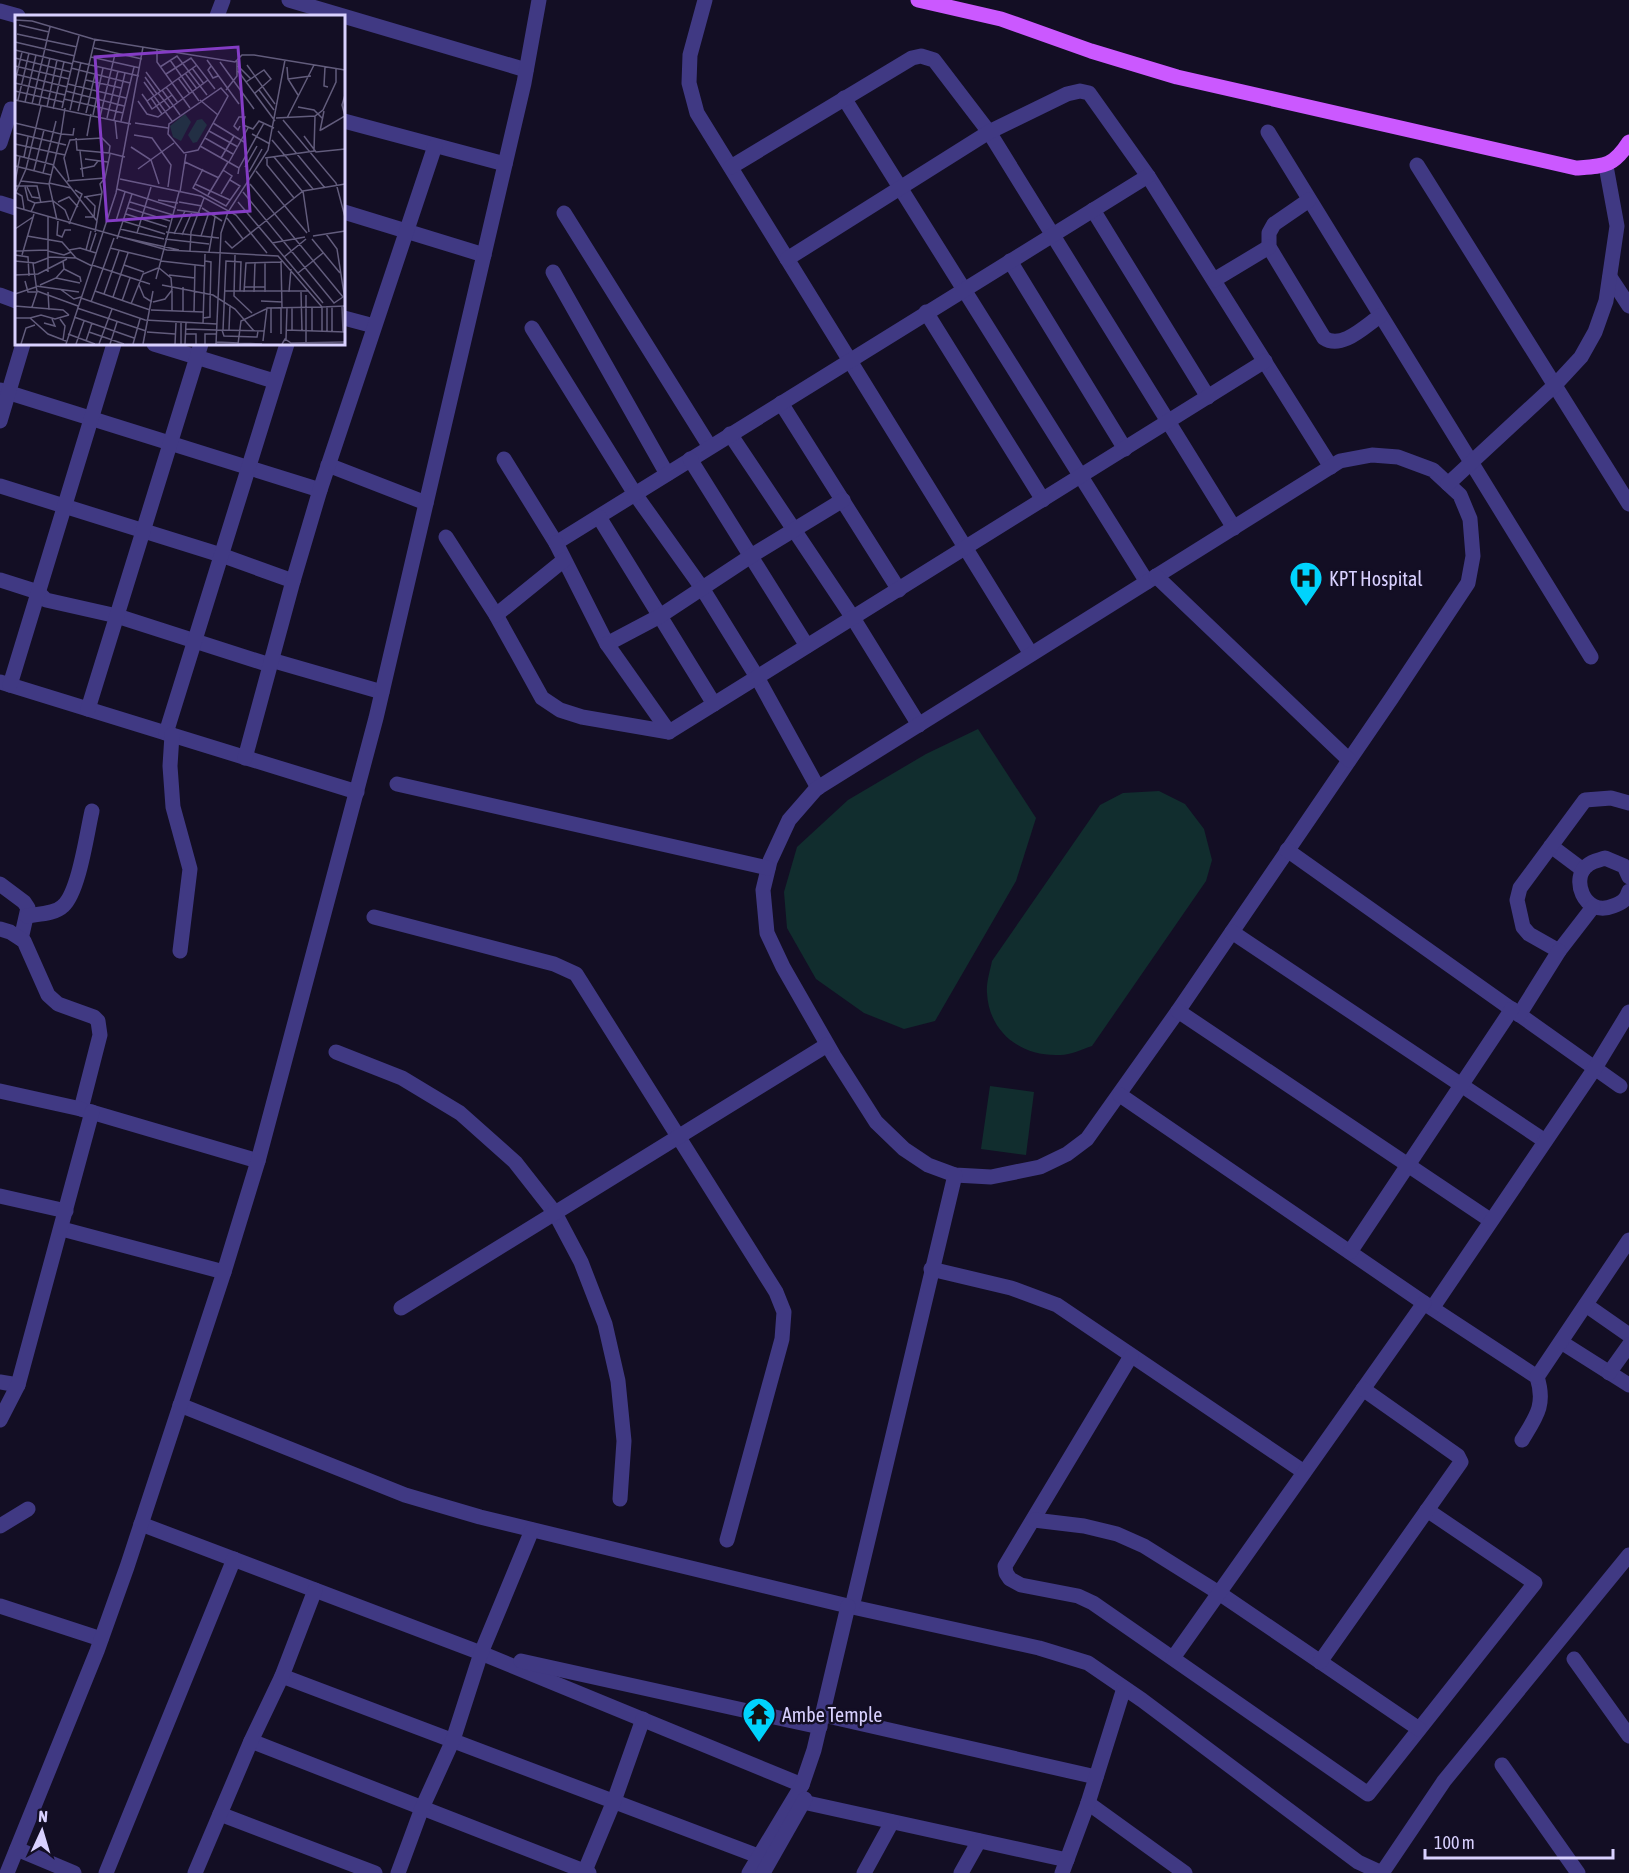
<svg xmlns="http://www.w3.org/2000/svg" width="1629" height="1873" font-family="'Asap Condensed',sans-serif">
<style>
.grass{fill:#112d2e}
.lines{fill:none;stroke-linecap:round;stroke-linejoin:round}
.minor{stroke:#403983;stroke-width:15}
.major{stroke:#cb58ff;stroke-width:15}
.labels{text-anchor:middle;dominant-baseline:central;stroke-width:5;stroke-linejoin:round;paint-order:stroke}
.poi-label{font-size:20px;fill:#d9d1ff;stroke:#130e24;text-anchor:start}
.inset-road{fill:none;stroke:#625c7c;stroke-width:1.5}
.view{fill:#843cc5;fill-opacity:0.15;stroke:#843cc5;stroke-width:3}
.inset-edge{fill:none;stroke:#d9d1ff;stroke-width:3}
</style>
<rect width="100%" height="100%" fill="#130e24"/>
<g class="grass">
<polygon points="978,729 1036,818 1016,881 935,1021 904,1029 864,1013 816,979 787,928 784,892 797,847 848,800 926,754"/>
<path d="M 1159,791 L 1185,804 L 1204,829 L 1212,860 L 1206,881 L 1092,1046 C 1082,1049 1071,1055 1060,1055 C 1022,1057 989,1033 987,993 C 986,983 990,971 992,961 L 1100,805 L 1123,793 Z"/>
<polygon points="990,1086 1034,1092 1026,1155 981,1149"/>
</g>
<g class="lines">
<g class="minor">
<polyline points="289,0 526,70"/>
<polyline points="705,0 690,55 689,83 697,113 1031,654"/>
<polyline points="0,11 18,16"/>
<polyline points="217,16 223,0"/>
<polyline points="844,98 1147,582"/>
<polyline points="344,121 505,164"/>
<polyline points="1268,132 1591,657"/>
<polyline points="0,143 11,109"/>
<polyline points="1417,165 1629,504"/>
<polyline points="731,167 912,58 921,56 934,60 989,132 1234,528"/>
<path d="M 1309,200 L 1274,224 L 1269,233 L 1269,247 L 1324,338 C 1342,350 1365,326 1380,316"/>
<polyline points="0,203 16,208"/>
<polyline points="1093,210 1208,397"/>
<polyline points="344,212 484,255"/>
<polyline points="564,213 710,447"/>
<polyline points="787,259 989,132 1067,94 1080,91 1089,93 1148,176 1331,467"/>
<polyline points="1010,261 1125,449"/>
<polyline points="553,272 667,474"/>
<polyline points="1610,277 1629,306"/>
<polyline points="1214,280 1269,247"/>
<polyline points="0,295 16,301"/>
<polyline points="926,312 1043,500"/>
<polyline points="344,318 374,326"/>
<polyline points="532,328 635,494 702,588 757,677 818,788"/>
<polyline points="154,344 274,381"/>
<polyline points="0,390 320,490"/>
<polyline points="781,403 899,590"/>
<polyline points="0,421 23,344"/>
<polyline points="730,434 853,618 919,725"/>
<polygon points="1372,455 1398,457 1433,470 1460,495 1470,519 1473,556 1468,583 1391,699 1178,1011 1087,1139 1067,1154 1040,1167 991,1177 955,1175 928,1165 904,1149 876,1122 834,1056 783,967 767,933 763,890 770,861 789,820 816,789 1340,461"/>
<polyline points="504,459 556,543 1148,176"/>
<polyline points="690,459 807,646"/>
<polyline points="328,465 426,503"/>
<polyline points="1448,484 1555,385 1581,357 1595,332 1606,301 1617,226 1606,166"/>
<polyline points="0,486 221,555 293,581"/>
<polyline points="599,517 714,704"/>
<polyline points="446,537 496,615 542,698 560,710 582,717 669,732 1265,361"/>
<polyline points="556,543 607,644 660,616 751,556 843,500"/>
<polyline points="1156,576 1349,760"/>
<polyline points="0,580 38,592 46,600 117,616 270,665"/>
<polyline points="496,615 564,560"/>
<polyline points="607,644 669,732"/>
<polyline points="271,660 382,692"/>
<polyline points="0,682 357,792"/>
<polyline points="10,685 114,344"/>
<polyline points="88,709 201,344"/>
<polyline points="166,733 287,344"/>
<polyline points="172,735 170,766 173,807 190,869 180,951"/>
<polyline points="245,758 293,581 320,490 435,146"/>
<polyline points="397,784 768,868"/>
<polyline points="1551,846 1583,870"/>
<polyline points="1287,850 1620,1086"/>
<path d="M 1629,877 L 1624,866 L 1605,858 C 1600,860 1592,861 1588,865 C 1570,876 1583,918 1613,906 C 1621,903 1626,901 1629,891"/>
<polyline points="0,884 24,902 28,908 21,939"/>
<polyline points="1593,907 1559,951 1529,934 1523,927 1517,900 1520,888 1585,800 1611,798 1629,803"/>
<path d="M 27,916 C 38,914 55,914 63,906 C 79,892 87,832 92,811"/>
<polyline points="374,917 554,964 576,974 776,1292 784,1312 782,1339 727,1540"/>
<polyline points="0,929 10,932 24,941 48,995 58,1004 94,1017 98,1021 100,1035 81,1109 258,1161"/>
<polyline points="1232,932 1545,1141"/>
<polyline points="1178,1011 1490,1220"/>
<polyline points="1519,1015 1559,951"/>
<polyline points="336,1052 402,1078 460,1113 515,1162 555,1213 581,1262 605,1324 618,1381 624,1441 620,1499"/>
<polyline points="0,1091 81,1109"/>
<path d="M 1120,1095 L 1424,1303 L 1537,1377 C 1546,1405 1536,1417 1522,1440"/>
<polyline points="0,1196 66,1211"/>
<polyline points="62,1229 224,1272"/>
<polyline points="1350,1252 1512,1009"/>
<polyline points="931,1269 1011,1288 1057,1305 1304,1472"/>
<polyline points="1586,1305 1629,1335"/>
<polyline points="1433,1307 1595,1068 1629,1012"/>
<polyline points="401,1308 827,1045"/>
<polyline points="1561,1342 1629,1385"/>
<polyline points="1131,1356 1005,1566 1006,1573 1010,1579 1021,1585 1078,1596 1093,1603 1368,1794 1535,1583 1427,1510"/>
<polyline points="1609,1373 1629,1345"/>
<polyline points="1537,1377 1629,1240"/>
<polyline points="0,1382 18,1385"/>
<polyline points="180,1405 405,1495 480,1517 848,1606 1039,1648 1088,1663 1142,1700 1358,1862 1382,1873"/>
<polyline points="0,1420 18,1385 92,1112"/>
<polyline points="1034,1520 1084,1526 1117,1534 1144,1546 1219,1593 1419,1729"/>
<polyline points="141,1524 481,1653 802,1785"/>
<polyline points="0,1526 28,1509"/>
<polyline points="0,1606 101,1639"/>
<polyline points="852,1607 955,1175"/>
<polyline points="1173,1658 1424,1303"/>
<polyline points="1574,1659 1629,1736"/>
<polyline points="521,1661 820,1727"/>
<polyline points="1320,1662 1461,1462 1458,1456 1363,1389"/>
<polyline points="282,1676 758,1856"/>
<polyline points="832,1717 1096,1777"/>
<polyline points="251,1741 589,1873"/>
<polyline points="1502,1765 1578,1873"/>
<polyline points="803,1802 1067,1860"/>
<polyline points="1088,1803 1185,1873"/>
<polyline points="220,1814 375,1873"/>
<polyline points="17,1849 74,1873"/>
<polyline points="7,1873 97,1651 127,1567 224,1272 258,1161 376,718 524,83 539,0"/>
<polyline points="106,1873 234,1559"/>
<polyline points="195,1873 251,1741 282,1676 315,1590"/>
<polyline points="398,1873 422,1808 453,1740 481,1653 532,1530"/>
<polyline points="584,1873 614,1801 643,1719"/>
<polyline points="749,1873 802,1785 814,1750 848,1606"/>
<polyline points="763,1873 805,1799"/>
<polyline points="864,1873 892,1822"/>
<polyline points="961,1873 979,1841"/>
<polyline points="1062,1873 1088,1803 1124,1688"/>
<polyline points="1382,1873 1444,1781 1629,1555"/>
</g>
<path class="major" d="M 918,0 L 1001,19 L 1091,51 L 1177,77 L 1576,168 C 1604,166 1613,167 1629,142"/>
</g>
<defs>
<symbol id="hospital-pin" viewBox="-11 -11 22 30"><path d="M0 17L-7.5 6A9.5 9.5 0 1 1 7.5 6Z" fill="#00d3fc" stroke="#130e24"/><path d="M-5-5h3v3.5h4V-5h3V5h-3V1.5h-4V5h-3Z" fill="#111"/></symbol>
<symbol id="temple-pin" viewBox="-11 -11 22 30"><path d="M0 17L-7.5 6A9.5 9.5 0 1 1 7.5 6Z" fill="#00d3fc" stroke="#130e24"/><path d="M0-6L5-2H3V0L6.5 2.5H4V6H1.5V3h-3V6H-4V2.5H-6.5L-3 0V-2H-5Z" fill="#111"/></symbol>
</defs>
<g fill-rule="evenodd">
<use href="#hospital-pin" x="1287" y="559" width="38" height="52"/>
<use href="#temple-pin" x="740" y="1695" width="38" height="52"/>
</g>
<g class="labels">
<g class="poi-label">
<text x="1329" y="578">KPT Hospital</text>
<text x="782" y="1714">Ambe Temple</text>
</g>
</g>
<g transform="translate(15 15)">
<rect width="330" height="330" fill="#130e24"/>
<path d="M 170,99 L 176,107 L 166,126 L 158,122 L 155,111 ZM 182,105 L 187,104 L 192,110 L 182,127 L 178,128 L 173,120 Z" fill="#112d2e"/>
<path class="inset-road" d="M 0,5 L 17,6 L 78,24 L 220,47 L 227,40 L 239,40 L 330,55M 4,10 L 34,17M 2,19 L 62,32M 0,27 L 60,41M 79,33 L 127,44M 0,35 L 58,49M 142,35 L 142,47 L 175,93M 76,42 L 125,53M 0,43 L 56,57M 155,45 L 184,86M 192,45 L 224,89M 58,46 L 124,61M 205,47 L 239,94M 232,50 L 260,89M 0,51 L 54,64M 196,51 L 193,55 L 198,63 L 203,61M 223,51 L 236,64M 145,52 L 162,41 L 192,80M 272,52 L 273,64 L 283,80M 310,52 L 309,71 L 313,72M 56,53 L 115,68M 177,53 L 189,69M 223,56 L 260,106M 131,57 L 145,76M 170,58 L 182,74M 0,59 L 52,72M 151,59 L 176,43 L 200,74M 130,62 L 142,79M 163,63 L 175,79M 273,64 L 296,61M 71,65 L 106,73M 0,67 L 7,37M 129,67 L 157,106M 231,67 L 249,55 L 256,64 L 240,78M 0,68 L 50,80M 53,69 L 111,83M 151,72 L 163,88M 206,73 L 213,81 L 206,94 L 183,135 L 169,138 L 153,119 L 154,109 ZM 147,75 L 165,100M 211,75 L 222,61 L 222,46M 244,75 L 259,95M 0,76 L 48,87M 51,76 L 109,91M 143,78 L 155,93M 127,79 L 132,86 L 182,50M 136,83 L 147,99M 49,84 L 108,98M 0,85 L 116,109M 3,85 L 14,38M 185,85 L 203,100M 123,86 L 132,99 L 143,102 L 193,65M 132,86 L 137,94 L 157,80M 10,87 L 21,40M 17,89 L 35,12M 24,90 L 35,43M 32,92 L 42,45M 283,92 L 299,95 L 308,104M 47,93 L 64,21M 50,93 L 46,119 L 58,120 L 59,113M 38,94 L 49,47M 55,95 L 66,47M 63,96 L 80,24M 71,98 L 82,51M 78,100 L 88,53M 85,102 L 100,39M 92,103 L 103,56M 261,103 L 300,101 L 308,95 L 321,67 L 321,53M 272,103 L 299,50M 99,105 L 110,58M 100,105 L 102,124M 268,105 L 321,168 L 330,202M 106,106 L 119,52M 0,108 L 46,119 L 34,169 L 42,205M 120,108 L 153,113M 198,108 L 229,127M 228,110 L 238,114 L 244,106 L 259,113M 225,111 L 223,115 L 219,111 L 224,102 L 230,102 L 228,108M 306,115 L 330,101 L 327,90 L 330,80M 194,116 L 223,132M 263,116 L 310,173M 305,116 L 309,96M 0,118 L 51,130M 237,119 L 255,129M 119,120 L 137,123 L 156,150 L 153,172M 72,121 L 76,99M 289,121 L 301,137 L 330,134M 61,123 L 62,135 L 94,138M 190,123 L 218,139M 257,125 L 298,174M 0,129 L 50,140M 185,131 L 224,153 L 223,159M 116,132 L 136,145 L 144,169M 65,136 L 68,162M 0,140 L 39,150M 9,142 L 13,122M 259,142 L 287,176M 206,143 L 219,121M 250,143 L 299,136 L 300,101M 252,143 L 252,150 L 279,183M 70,144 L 93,147M 170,147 L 204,163M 214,147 L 233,113M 38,150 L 82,206 L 80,217M 0,151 L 36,160M 230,152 L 242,131M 224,153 L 249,108M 65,154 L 79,151 L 83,146M 123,154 L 159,128M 188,154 L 178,173 L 211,191 L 225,171 L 215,165M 19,155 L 29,115M 241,156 L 292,218M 234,157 L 247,134M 28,158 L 41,106M 105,164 L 186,181 L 221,200 L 252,238M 54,165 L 49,143 L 55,125 L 87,123 L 95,131 L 94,138 L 110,142M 6,166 L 34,169M 52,166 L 90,163M 0,167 L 5,141M 34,168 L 56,173M 180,169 L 215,185M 235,169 L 328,282M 1,171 L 22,171 L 26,188M 10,172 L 13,185 L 20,188M 12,172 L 17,182 L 24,183M 102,174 L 161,193M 288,176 L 294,217M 0,177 L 7,181 L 9,194M 165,177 L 171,139M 228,177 L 319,288 L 328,282M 0,179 L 11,154 L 26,91M 206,179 L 217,161 L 208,155M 193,180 L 213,147M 69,182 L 87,179M 37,185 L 50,195 L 54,205M 143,185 L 163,188M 43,187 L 54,182 L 63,192M 115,187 L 158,200M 164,187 L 187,191M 223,187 L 308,288M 0,192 L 152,235 L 263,241 L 307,292 L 330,291M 113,193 L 155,206M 187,193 L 207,206M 162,195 L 185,198M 16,197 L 20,188 L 37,186M 111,199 L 152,212M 33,202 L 33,257M 70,202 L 79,202 L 80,191 L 71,182M 212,203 L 228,224M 82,205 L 87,177 L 85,169 L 90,163 L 95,139M 43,206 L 42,220 L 47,222 L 50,215 L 56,215M 101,206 L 110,177M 108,206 L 150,219M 54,209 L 67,179 L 60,175M 0,214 L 18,202M 105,214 L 149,224M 151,217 L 204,223M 122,218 L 136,172M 159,219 L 170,196M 311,219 L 322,234 L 330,285M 167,220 L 177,197M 12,221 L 47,227 L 61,243M 186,221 L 194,197M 298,221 L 330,216M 110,223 L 164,235M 102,224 L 117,179M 150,224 L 194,229M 297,224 L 325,258M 210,226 L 217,233 L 288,176 L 330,169M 257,228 L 290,222M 95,233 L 145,245M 54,235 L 65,233 L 81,238M 71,235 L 76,216M 0,236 L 33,235M 33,236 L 49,240 L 56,237M 75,236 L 81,218M 175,236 L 176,217 L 189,183M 194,237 L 200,202M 0,240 L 13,242 L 14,261M 7,240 L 19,199M 220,240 L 219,281 L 237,298M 33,242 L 61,243 L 77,251M 269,242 L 291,224M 0,246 L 20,248 L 33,243M 146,246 L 190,251M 266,246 L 267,293M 77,250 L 135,269M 109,250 L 129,257M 49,254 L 65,262 L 66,267M 283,258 L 308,238M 0,260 L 23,259 L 52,244M 154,260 L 180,263M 41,263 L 65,268M 141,264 L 164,177M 10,266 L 13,277 L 21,277M 25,270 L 41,263 L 49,254 L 48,246M 124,270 L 129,282 L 137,287M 147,270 L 198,280 L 220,294 L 239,316M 21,271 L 64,277M 230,272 L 250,272M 45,274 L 59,284 L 66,282M 22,276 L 63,291M 80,276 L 135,295M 210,276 L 294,276M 33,277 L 34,295M 229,277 L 231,248 L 266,247M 239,277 L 240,247M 250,277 L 250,247M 274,277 L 276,254M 286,277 L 287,316M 0,279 L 0,329M 0,279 L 21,272M 89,279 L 104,236M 291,280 L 291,328M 98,282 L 113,238M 66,283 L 130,305 L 202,309M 107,286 L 115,263M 246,286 L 267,287M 76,287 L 99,223M 138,287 L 150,284 L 157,275 L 156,263 L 144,253M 116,289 L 128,259 L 143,253M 0,291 L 48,295 L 54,300M 312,291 L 312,317M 317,291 L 317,317M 327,291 L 328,317M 17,292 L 22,277 L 18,248M 297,292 L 297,316M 62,293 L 131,316M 256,293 L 256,318M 266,293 L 266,319M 136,295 L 188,297M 157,296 L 157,276M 168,297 L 168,272M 179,297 L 180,250M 59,302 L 119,323M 1,303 L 15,303 L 33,319 L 51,326M 15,303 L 26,300 L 40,304 L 54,300M 188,303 L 195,302 L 195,289 L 196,247 L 190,246M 45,304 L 50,311 L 48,325M 29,308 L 40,311 L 37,304M 188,309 L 190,239M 171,314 L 201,315M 202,315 L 249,316M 207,315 L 209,321 L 242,322 L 243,316M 208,315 L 211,246 L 226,247 L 225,276M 214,315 L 215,290M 271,315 L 330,317M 277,315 L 277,293M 74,317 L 109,329M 132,317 L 160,319M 53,319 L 80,329M 171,319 L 181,319 L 181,329M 271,324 L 272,293M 71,326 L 77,308M 248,326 L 252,293 L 307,292 L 307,317M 201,327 L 247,329M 6,329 L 11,313 L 20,310M 51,329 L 101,178 L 128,32M 61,329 L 69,306M 84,329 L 97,294M 95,329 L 102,307M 118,329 L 125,304M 128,329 L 138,276M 160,329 L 161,308M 166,329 L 166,308M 170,329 L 171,308M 190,329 L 190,319 L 201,319M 201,329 L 206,218 L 213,197 L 253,135 L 270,45M 223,329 L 226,306 L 251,294M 267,329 L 270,324 L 276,328 L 330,327"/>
<path class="view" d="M 223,32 L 235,196 L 92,206 L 80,42 Z"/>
<rect width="330" height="330" class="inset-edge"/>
</g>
<g transform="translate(42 1831) rotate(4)" stroke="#130e24" stroke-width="4.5" paint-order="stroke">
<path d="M0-4.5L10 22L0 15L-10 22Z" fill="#d9d1ff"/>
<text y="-9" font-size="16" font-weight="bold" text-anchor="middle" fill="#d9d1ff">N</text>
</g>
<path d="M1425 1849v9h188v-9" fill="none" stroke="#d9d1ff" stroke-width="3"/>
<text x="1434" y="1849" font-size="18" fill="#d9d1ff" stroke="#130e24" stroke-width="4.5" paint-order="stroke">100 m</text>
</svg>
